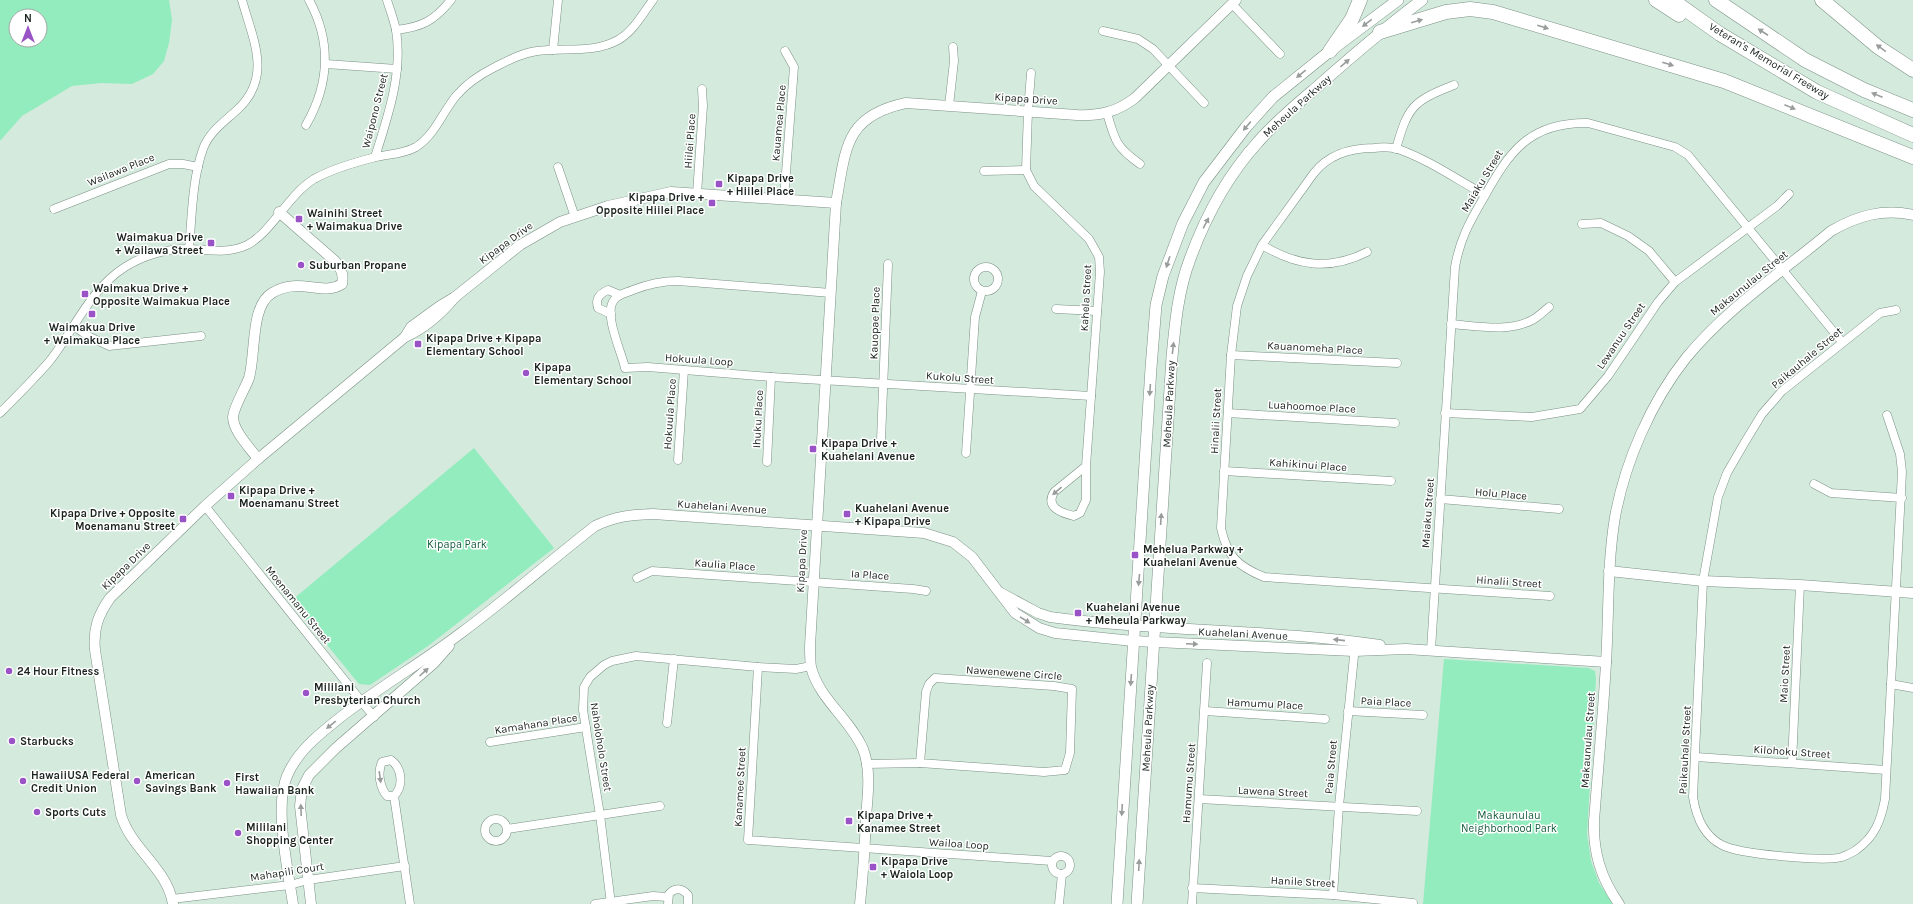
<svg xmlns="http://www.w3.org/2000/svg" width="1913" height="904" font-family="Karla,sans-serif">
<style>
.green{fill:#93ecbd;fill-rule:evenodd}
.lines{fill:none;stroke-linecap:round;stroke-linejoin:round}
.minor-casing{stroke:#7c9185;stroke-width:9}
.tertiary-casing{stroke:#7c9185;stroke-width:11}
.secondary-casing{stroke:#7c9185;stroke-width:12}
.motorway-casing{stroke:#7c9185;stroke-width:15}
.minor{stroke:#fff;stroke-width:8}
.tertiary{stroke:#fff;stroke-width:10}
.secondary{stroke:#fff;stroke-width:11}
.motorway{stroke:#fff;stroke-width:14}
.oneway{fill:#989c9a}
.poi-dot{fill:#9a53c7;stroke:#fff;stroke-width:1.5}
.labels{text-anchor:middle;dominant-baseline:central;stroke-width:3;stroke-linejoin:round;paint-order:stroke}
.street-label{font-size:11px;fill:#1a231e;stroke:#fff}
.poi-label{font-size:11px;font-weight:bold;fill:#1a231e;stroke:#fff;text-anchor:start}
.park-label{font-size:11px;fill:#165c3e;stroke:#fff}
</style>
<rect width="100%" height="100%" fill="#d3eadd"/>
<g class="green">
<path d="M 0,0 L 169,0 L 172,20 L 169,43 L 164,61 L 153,74 L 132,84 L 101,83 L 72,86 L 22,116 L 0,141 ZM 16,16 L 40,16 L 40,40 L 16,40 Z"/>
<polygon points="474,448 554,548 428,646 370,685 359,684 291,601"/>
<polygon points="1444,659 1588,668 1595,671 1596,679 1587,834 1591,861 1599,883 1613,904 1423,904"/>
</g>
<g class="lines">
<defs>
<g id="minor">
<polyline points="1232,4 1280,54"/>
<path d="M 396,30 C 422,27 434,21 451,0"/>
<polyline points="1103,31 1138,39 1153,49 1204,103"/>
<polyline points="553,50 558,0"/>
<polyline points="326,64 397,69"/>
<path d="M 1031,73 L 1028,111 L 1026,170 L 1034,186 L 1089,239 L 1099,257 L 1100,272 L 1086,466 L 1086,500 L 1080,513 L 1074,516 C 1061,513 1045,507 1054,492 L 1086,466"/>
<polyline points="949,106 954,61 953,47"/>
<path d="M 1107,113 C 1115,141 1116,147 1140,164"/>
<path d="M 306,125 C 329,85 332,42 309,0"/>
<path d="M 1396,149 C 1408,106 1413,101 1454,85"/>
<path d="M 375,157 C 388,116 403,73 396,30 C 394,20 390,10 387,0"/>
<polyline points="558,167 575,217"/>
<polyline points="984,171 1026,170"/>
<polyline points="697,194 703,106 702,89"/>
<path d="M 1485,195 C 1456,179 1429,160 1398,149 C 1391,147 1381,147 1374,148 C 1350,148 1329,154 1314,173 L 1262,245 L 1247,276 L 1237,306 L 1231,355 L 1221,528 C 1227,556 1237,566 1264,577 L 1550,596"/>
<polyline points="784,199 794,67 785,51"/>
<polyline points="54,209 169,164 183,164 198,167"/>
<polyline points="1582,224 1601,223 1628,236 1649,251 1675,282"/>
<path d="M 1262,245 C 1297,266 1329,271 1367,252"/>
<path d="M 189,249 C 192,216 192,180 203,149 C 209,132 224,122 237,110 C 273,77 253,40 242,0"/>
<circle cx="986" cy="279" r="12"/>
<path d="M 831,293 L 678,281 C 661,281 648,284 633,290 C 626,293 618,294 614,300 C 603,314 622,353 625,368 L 648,367 L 771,377 L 1091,396"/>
<polyline points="1056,309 1097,311"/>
<path d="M 611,314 L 598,308 C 595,299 599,294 608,290 L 620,295"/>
<path d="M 1451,324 C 1477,326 1510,333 1534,319 C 1539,316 1544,311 1549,307"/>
<polyline points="74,326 88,336 109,346 201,336"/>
<polyline points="1231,355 1397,363"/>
<path d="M 0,413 C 16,397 33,380 48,363 C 74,331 89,290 125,267 C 144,255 168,248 191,249 C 211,250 228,254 247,245 C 271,233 289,194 314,179 C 332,169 356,162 376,157 C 389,154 404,154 416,147 C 435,135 442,113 456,96 C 466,84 481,74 495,67 C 509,60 522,53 537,51 C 564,47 593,54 618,40 C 633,32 643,13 653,0"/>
<polyline points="1228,413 1395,423"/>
<polyline points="1445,413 1532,417 1580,409 1608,376 1658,302 1675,282 1777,206 1789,194"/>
<path d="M 1887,415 L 1900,454 L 1902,472 L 1885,799 C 1881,820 1875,837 1856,850 C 1852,853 1847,855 1842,857 C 1825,862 1738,854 1722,845 C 1704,836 1696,816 1693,797 L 1703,581 L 1718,497 L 1727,473 L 1745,442 L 1762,414 L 1782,391 L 1880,313 L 1896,310"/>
<polyline points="881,440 888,264"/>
<polyline points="966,453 975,317 982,291"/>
<polyline points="678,460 684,370"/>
<polyline points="767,462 771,377"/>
<polyline points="1224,471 1391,481"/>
<polyline points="1814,484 1831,493 1902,498"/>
<polyline points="1440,499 1559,509"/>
<polyline points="205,506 374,717"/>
<polyline points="637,578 652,571 913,589 926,591"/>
<path d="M 1431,650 L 1455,267 C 1460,239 1469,223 1483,199 C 1509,152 1529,122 1588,123 L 1675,147 L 1688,155 L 1842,342"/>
<polyline points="758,667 748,840 1052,861"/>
<polygon points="935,678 1054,686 1072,689 1070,753 1065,770 1044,772 920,763 926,692 929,684"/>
<polyline points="1891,684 1913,688"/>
<polyline points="1205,711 1325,719"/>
<polyline points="1348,711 1423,715"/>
<polyline points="667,723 674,659"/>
<polyline points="490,742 586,727"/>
<polyline points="1696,757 1886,770"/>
<polyline points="1792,763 1800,585"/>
<polyline points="866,764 920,763"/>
<path d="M 394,796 L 387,796 C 380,788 377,772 382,762 L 391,760 C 402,768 404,786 394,796 L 410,904"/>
<polyline points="1199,799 1417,811"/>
<circle cx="496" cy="830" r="11"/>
<polyline points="507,829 660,806"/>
<circle cx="1061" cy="865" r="9"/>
<polyline points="1192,888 1333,895 1413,903"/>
<polyline points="1333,895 1339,806 1355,646"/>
<polyline points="172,899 290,885 308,880 405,866"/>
<polyline points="595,904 653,896 667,897"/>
<polyline points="611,904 600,815 583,710 584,687 590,677 604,665 612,661 636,656 758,667 796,669 811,666"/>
<path d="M 668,904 L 669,894 C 675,887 682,888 688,895 L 688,904"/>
<polyline points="1059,904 1062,874"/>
<polyline points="1192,904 1207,663"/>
</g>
<g id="tertiary">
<polyline points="405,337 411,327 440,306 455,297 520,245 560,222 608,206 671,192 836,203"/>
<path d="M 258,459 C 250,448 233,431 233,417 C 234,406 245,389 249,378 C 256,354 250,306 272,293 C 300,276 321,297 342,284 C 344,274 341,269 335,261 L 279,212"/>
<polyline points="1609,571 1703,581 1800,585 1913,593"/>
<path d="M 1001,593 L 1038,613 L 1050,617 C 1160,632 1271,629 1380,645"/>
<path d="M 173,904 C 167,868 131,849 121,815 L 95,650 C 93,629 98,615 110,598 L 205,506 L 258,459 L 405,337 C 425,328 441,314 455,297"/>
<path d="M 293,904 C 288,871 274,806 287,776 C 297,752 317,736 337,720 C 376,689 420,664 461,633 C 507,599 550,561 595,526 C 616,516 630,515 653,514 L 924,533 L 953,542 L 972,557 L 1015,613 L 1039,628 L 1055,633 L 1133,641 L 1354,651 L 1406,649 L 1606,662"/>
<polyline points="311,904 300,806 302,789 309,775 336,748 434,663 449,646"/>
<path d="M 860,904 C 863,875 865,845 866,816 C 868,795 871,769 863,749 C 850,719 819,699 811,667 C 810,660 810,653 810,646 L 836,203 C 846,149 844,116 906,103 L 1077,115 C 1099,116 1117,112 1135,98 L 1236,0"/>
<path d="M 1619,904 C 1601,878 1593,853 1594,821 C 1598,769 1603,716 1606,663 C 1609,614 1607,565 1615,517 C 1625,462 1651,402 1686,358 C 1727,308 1782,272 1831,231 C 1857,216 1883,208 1913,215"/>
</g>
<g id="secondary">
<polyline points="1117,904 1151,368 1156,305 1163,276 1183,223 1204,182 1246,127 1273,97 1330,51 1398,0"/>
<path d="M 1137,904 L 1172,357 C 1175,325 1178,290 1190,259 C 1205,218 1228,175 1258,142 C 1275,122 1297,104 1317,87 C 1352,56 1386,27 1422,0"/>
</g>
<g id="motorway">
<polyline points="1656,0 1679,15"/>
<polyline points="1672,0 1720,34 1817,92 1913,135"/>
<polyline points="1716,0 1805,60 1864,90 1913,110"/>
<polyline points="1822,0 1878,47 1913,70"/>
<polyline points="1380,32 1446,12 1470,9 1493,12 1724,81 1913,157"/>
<polyline points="1330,51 1352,19 1360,0"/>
</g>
</defs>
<use href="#minor" class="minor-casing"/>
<use href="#tertiary" class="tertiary-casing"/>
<use href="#secondary" class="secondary-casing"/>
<use href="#motorway" class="motorway-casing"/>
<use href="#minor" class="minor"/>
<use href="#tertiary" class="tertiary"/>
<use href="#secondary" class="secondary"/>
<use href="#motorway" class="motorway"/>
</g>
<defs><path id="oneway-solid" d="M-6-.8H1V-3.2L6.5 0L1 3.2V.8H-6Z"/></defs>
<g class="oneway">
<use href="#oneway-solid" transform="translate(1417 21) rotate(-16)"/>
<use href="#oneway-solid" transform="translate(1367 23) rotate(143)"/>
<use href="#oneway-solid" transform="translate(1543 27) rotate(17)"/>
<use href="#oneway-solid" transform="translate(1763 32) rotate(-147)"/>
<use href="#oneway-solid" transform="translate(1881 48) rotate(-144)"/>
<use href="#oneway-solid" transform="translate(1345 63) rotate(-41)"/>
<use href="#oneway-solid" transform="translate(1668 64) rotate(17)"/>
<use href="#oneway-solid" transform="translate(1301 74) rotate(141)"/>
<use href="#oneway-solid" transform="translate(1877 95) rotate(-158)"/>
<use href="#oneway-solid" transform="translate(1790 107) rotate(22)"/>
<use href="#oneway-solid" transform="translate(1247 126) rotate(130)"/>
<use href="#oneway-solid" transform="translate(1206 223) rotate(-62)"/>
<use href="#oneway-solid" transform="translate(1168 262) rotate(108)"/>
<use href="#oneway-solid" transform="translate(1173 348) rotate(-84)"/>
<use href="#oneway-solid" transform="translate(1150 390) rotate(94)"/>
<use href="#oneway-solid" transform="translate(1057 491) rotate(139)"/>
<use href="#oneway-solid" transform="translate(1161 519) rotate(-86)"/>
<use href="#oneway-solid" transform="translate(1139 580) rotate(95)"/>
<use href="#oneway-solid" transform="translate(1025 620) rotate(32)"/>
<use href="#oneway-solid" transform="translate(1339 640) rotate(-174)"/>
<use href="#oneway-solid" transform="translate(1192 644) rotate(3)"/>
<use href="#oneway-solid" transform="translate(424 672) rotate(-42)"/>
<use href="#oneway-solid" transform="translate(1131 680) rotate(94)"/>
<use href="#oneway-solid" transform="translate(331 725) rotate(141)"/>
<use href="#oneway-solid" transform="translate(380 777) rotate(82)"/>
<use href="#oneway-solid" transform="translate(301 810) rotate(-92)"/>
<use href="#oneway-solid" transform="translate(1122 810) rotate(93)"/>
<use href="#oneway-solid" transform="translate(1139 865) rotate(-87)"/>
</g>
<g class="poi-dot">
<rect x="715" y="180" width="8" height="8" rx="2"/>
<rect x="708" y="199" width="8" height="8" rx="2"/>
<rect x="295" y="215" width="8" height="8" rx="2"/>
<rect x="207" y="239" width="8" height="8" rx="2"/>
<circle cx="301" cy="265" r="4"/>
<rect x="81" y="290" width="8" height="8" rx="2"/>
<rect x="88" y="310" width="8" height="8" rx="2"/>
<rect x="414" y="340" width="8" height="8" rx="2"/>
<circle cx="526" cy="373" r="4"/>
<rect x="809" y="445" width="8" height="8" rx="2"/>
<rect x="227" y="492" width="8" height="8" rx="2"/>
<rect x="843" y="510" width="8" height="8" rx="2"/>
<rect x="179" y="515" width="8" height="8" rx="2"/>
<rect x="1131" y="551" width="8" height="8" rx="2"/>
<rect x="1074" y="609" width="8" height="8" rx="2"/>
<circle cx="9" cy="671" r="4"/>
<circle cx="306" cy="693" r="4"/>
<circle cx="12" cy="741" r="4"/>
<circle cx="23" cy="781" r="4"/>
<circle cx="137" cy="781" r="4"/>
<circle cx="227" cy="783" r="4"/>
<circle cx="37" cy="812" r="4"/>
<rect x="845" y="817" width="8" height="8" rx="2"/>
<circle cx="238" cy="833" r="4"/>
<rect x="869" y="863" width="8" height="8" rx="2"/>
</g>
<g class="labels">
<g class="street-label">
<text transform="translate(1769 61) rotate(31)">Veteran's Memorial Freeway</text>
<text transform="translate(1026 99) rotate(4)">Kipapa Drive</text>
<text transform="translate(1297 106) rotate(-42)">Meheula Parkway</text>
<text transform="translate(375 111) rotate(-76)">Waipono Street</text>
<text transform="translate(779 123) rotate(-85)">Kauamea Place</text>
<text transform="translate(690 141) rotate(-86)">Hiilei Place</text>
<text transform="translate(121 170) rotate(-22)">Wailawa Place</text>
<text transform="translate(1482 181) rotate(-59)">Maiaku Street</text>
<text transform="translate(506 243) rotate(-36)">Kipapa Drive</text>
<text transform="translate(1749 283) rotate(-39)">Makaunulau Street</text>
<text transform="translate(1086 298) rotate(-87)">Kahela Street</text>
<text transform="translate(875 323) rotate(-88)">Kauopae Place</text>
<text transform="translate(1621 336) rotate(-56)">Lewanuu Street</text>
<text transform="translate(1315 348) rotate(3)">Kauanomeha Place</text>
<text transform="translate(1807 358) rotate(-40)">Paikauhale Street</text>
<text transform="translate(699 360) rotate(4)">Hokuula Loop</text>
<text transform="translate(960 378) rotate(4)">Kukolu Street</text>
<text transform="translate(1169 404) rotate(-87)">Meheula Parkway</text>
<text transform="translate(1312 407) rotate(3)">Luahoomoe Place</text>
<text transform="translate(670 414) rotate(-86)">Hokuula Place</text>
<text transform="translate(758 419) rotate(-87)">Ihuku Place</text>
<text transform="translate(1216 421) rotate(-87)">Hinalii Street</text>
<text transform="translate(1308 465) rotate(4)">Kahikinui Place</text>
<text transform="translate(1501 494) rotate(5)">Holu Place</text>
<text transform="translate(722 507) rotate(4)">Kuahelani Avenue</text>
<text transform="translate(1428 513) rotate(-86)">Maiaku Street</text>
<text transform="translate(802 561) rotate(-87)">Kipapa Drive</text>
<text transform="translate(725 565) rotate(4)">Kaulia Place</text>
<text transform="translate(126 566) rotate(-44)">Kipapa Drive</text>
<text transform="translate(870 575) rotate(4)">Ia Place</text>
<text transform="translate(1509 582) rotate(4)">Hinalii Street</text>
<text transform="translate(298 605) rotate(51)">Moenamanu Street</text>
<text transform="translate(1243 634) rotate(3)">Kuahelani Avenue</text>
<text transform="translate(1014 673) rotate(4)">Nawenewene Circle</text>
<text transform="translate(1785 674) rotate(-87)">Maio Street</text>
<text transform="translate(1386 702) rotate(3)">Paia Place</text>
<text transform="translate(1265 704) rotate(3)">Hamumu Place</text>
<text transform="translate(536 724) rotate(-9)">Kamahana Place</text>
<text transform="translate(1148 728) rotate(-87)">Meheula Parkway</text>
<text transform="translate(1588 740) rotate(-86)">Makaunulau Street</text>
<text transform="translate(601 747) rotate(81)">Naholoholo Street</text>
<text transform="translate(1685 750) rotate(-87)">Paikauhale Street</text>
<text transform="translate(1792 752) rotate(4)">Kilohoku Street</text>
<text transform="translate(1331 767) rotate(-85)">Paia Street</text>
<text transform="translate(1189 783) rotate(-86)">Hamumu Street</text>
<text transform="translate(740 787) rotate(-87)">Kanamee Street</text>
<text transform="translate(1273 792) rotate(3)">Lawena Street</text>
<text transform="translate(959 844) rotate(4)">Wailoa Loop</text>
<text transform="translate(287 872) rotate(-9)">Mahapili Court</text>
<text transform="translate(1303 882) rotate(3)">Hanile Street</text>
</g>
<g class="poi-label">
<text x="727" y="178">Kipapa Drive<tspan x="727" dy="13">+ Hiilei Place</tspan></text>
<text x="704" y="197" text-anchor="end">Kipapa Drive +<tspan x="704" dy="13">Opposite Hiilei Place</tspan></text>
<text x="307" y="213">Wainihi Street<tspan x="307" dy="13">+ Waimakua Drive</tspan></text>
<text x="203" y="237" text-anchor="end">Waimakua Drive<tspan x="203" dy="13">+ Wailawa Street</tspan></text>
<text x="309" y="265">Suburban Propane</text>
<text x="93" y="288">Waimakua Drive +<tspan x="93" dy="13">Opposite Waimakua Place</tspan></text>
<text x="92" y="327" text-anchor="middle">Waimakua Drive<tspan x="92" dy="13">+ Waimakua Place</tspan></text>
<text x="426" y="338">Kipapa Drive + Kipapa<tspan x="426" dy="13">Elementary School</tspan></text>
<text x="534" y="367">Kipapa<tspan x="534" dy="13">Elementary School</tspan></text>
<text x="821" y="443">Kipapa Drive +<tspan x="821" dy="13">Kuahelani Avenue</tspan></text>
<text x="239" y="490">Kipapa Drive +<tspan x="239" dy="13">Moenamanu Street</tspan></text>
<text x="855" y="508">Kuahelani Avenue<tspan x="855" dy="13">+ Kipapa Drive</tspan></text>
<text x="175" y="513" text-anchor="end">Kipapa Drive + Opposite<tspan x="175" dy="13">Moenamanu Street</tspan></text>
<text x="1143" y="549">Mehelua Parkway +<tspan x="1143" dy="13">Kuahelani Avenue</tspan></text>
<text x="1086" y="607">Kuahelani Avenue<tspan x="1086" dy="13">+ Meheula Parkway</tspan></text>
<text x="17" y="671">24 Hour Fitness</text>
<text x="314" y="687">Mililani<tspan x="314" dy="13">Presbyterian Church</tspan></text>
<text x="20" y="741">Starbucks</text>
<text x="31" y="775">HawaiiUSA Federal<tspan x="31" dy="13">Credit Union</tspan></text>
<text x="145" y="775">American<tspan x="145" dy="13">Savings Bank</tspan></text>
<text x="235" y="777">First<tspan x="235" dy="13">Hawaiian Bank</tspan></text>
<text x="45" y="812">Sports Cuts</text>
<text x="857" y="815">Kipapa Drive +<tspan x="857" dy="13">Kanamee Street</tspan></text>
<text x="246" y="827">Mililani<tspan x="246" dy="13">Shopping Center</tspan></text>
<text x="881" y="861">Kipapa Drive<tspan x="881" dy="13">+ Waiola Loop</tspan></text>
</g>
<g class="park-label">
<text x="457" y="544">Kipapa Park</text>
<text x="1509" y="815">Makaunulau<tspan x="1509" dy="13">Neighborhood Park</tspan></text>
</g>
</g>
<g transform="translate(28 28)"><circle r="19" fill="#ffffff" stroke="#a3a7a5"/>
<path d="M0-3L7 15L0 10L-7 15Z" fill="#9a53c7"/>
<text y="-6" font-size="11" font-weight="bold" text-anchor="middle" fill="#1a231e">N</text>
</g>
</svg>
